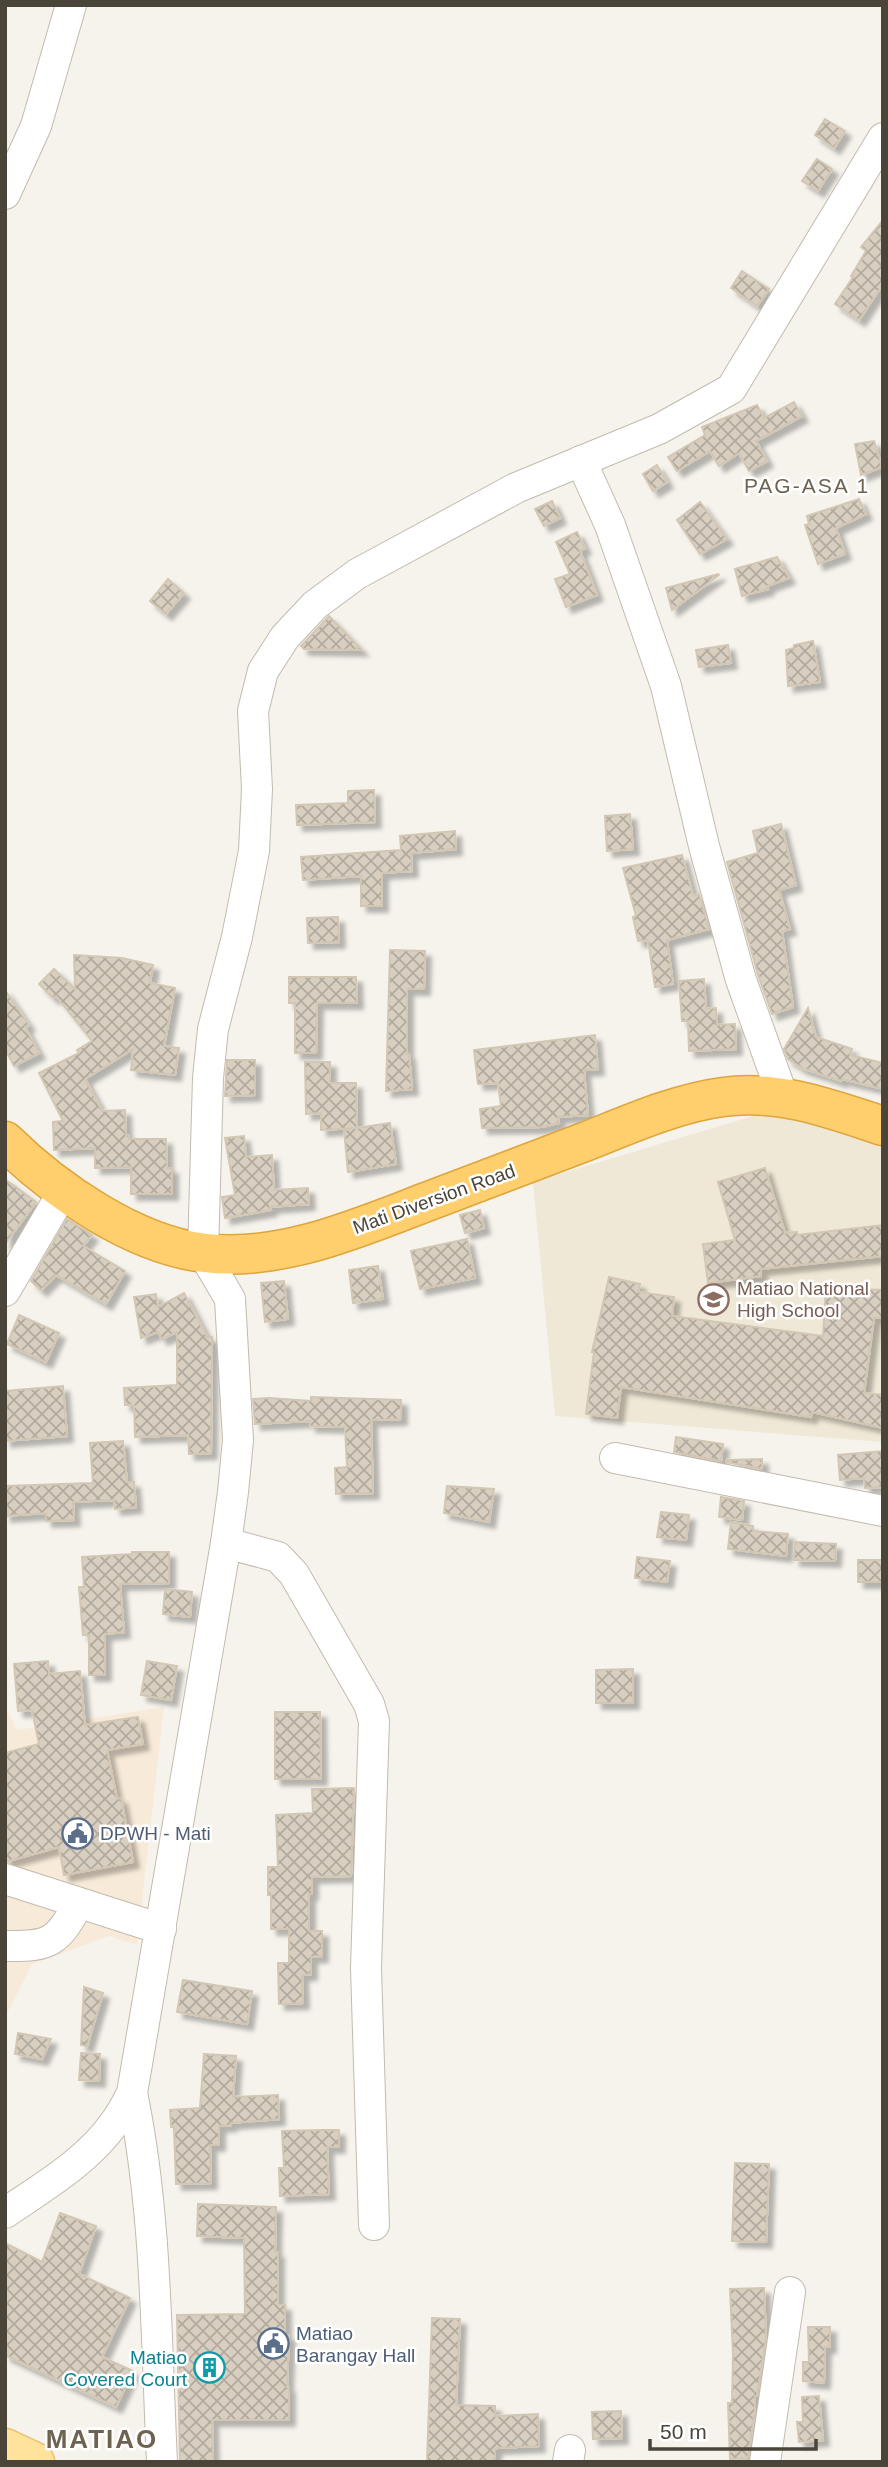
<svg xmlns="http://www.w3.org/2000/svg" width="888" height="2467" font-family="Helvetica,sans-serif">
<style>
.commercial{fill:#f7ead8}
.education{fill:#efe8d6}
.building{fill:url(#building-cross-hatch);stroke:#d3c7b4;stroke-width:2;filter:url(#shadow)}
.lines{fill:none;stroke-linecap:round;stroke-linejoin:round}
.minor-casing{stroke:#c2bbae;stroke-width:32}
.major-casing{stroke:#e6c16a;stroke-width:41}
.highway-casing{stroke:#e0a43c;stroke-width:41}
.minor{stroke:#fff;stroke-width:30}
.major{stroke:#ffe39c;stroke-width:38}
.highway{stroke:#ffcf6e;stroke-width:38}
.labels{text-anchor:middle;dominant-baseline:central;stroke-width:5;stroke-linejoin:round;paint-order:stroke}
.street-label{font-size:19px;fill:#4b4439;stroke:#fff}
.education-label{font-size:19px;fill:#785e54;stroke:#fff;text-anchor:start}
.service-label{font-size:19px;fill:#4e5e75;stroke:#fff;text-anchor:start}
.culture-label{font-size:19px;fill:#0d838f;stroke:#fff;text-anchor:end}
.neighbourhood-label{font-size:21px;letter-spacing:2px;fill:#6e6250;stroke:#fff}
.district-label{font-size:26px;font-weight:bold;letter-spacing:2px;fill:#6e6250;stroke:#fff}
</style>
<defs>
<pattern id="building-cross-hatch" width="8" height="8" patternUnits="userSpaceOnUse" patternTransform="scale(1.75)"><rect width="8" height="8" fill="#d8cfc1"/><path d="M0 0l8 8M0 8l8-8" fill="none" stroke="#b1aa9e"/></pattern>
<filter id="shadow"><feDropShadow dx="6" dy="6" stdDeviation="2" flood-color="#0004"/></filter>
</defs>
<rect width="100%" height="100%" fill="#f6f3ec"/>
<polygon class="commercial" points="5,1706 17,1730 164,1707 137,1945 109,1936 32,1964 5,2017"/>
<polygon class="education" points="790,1105 883,1136 883,1442 555,1416 533,1182"/>
<g class="building">
<polygon points="825,119 845,131 834,148 815,135"/>
<polygon points="817,159 832,169 818,191 802,181"/>
<polygon points="883,220 883,284 859,320 835,304 853,277 851,276 866,251 861,247"/>
<polygon points="742,271 769,289 757,306 731,288"/>
<polygon points="794,402 802,416 756,441 767,461 749,471 739,453 719,466 710,451 677,471 668,457 705,435 702,427 757,405 764,418"/>
<polygon points="874,441 882,467 861,475 855,444"/>
<polygon points="657,465 667,482 653,491 643,474"/>
<polygon points="859,499 866,514 836,528 845,554 818,564 805,525 809,524 807,516"/>
<polygon points="552,501 560,518 544,526 535,509"/>
<polygon points="700,502 727,539 700,554 677,520"/>
<polygon points="577,532 585,548 580,551 597,595 566,607 555,579 570,574 556,542"/>
<polygon points="777,557 789,578 767,586 768,589 742,596 735,569"/>
<polygon points="718,574 719,575 672,610 666,588"/>
<polygon points="168,579 184,593 166,614 150,601"/>
<polygon points="329,616 362,650 304,649 301,646"/>
<polygon points="813,641 820,682 788,686 786,650 794,648 794,645"/>
<polygon points="728,645 731,663 699,667 696,650"/>
<polygon points="374,790 375,822 297,825 296,805 348,803 348,791"/>
<polygon points="630,814 633,849 607,851 605,816"/>
<polygon points="781,824 796,885 779,890 790,929 782,931 793,1007 772,1014 758,975 727,862 758,853 753,831"/>
<polygon points="455,831 456,849 411,853 412,871 382,873 382,906 361,906 361,876 303,880 301,857 401,850 400,836"/>
<polygon points="682,855 693,896 699,894 709,929 667,940 673,984 655,987 648,940 638,941 633,917 636,916 623,868"/>
<polygon points="338,917 339,942 308,943 307,918"/>
<polygon points="390,950 425,951 424,989 407,989 407,1055 409,1054 412,1089 386,1091"/>
<polygon points="74,955 122,958 153,965 150,983 175,988 164,1046 179,1048 175,1075 131,1070 133,1049 85,1079 102,1111 125,1110 126,1135 129,1135 129,1139 166,1139 167,1168 172,1168 172,1194 131,1194 131,1167 95,1168 95,1148 54,1150 53,1122 63,1121 39,1073 79,1053 77,1050 92,1041 56,996 53,998 39,984 54,969 75,989"/>
<polygon points="289,977 356,977 357,1003 317,1003 316,1053 295,1053 295,1003 289,1003"/>
<polygon points="704,979 706,1009 716,1008 717,1025 735,1024 736,1049 689,1051 688,1021 682,1021 679,981"/>
<polygon points="5,990 29,1025 25,1027 39,1053 14,1066 5,1049"/>
<polygon points="808,1008 816,1037 852,1049 850,1055 883,1063 883,1089 842,1079 841,1081 802,1068 788,1059 784,1049"/>
<polygon points="595,1035 598,1069 584,1070 588,1115 558,1117 559,1123 542,1127 482,1128 480,1109 501,1106 498,1083 478,1084 474,1050"/>
<polygon points="227,1060 255,1060 255,1095 225,1096"/>
<polygon points="305,1062 330,1062 330,1083 356,1083 357,1128 390,1123 396,1164 348,1172 344,1130 356,1128 321,1130 321,1113 306,1114"/>
<polygon points="244,1136 246,1157 272,1155 274,1190 308,1188 309,1204 270,1207 271,1210 225,1218 222,1197 235,1195 225,1138"/>
<polygon points="765,1168 785,1233 797,1232 797,1235 883,1225 883,1256 761,1269 761,1276 708,1283 703,1244 735,1240 718,1182"/>
<polygon points="5,1179 36,1202 5,1244"/>
<polygon points="480,1210 484,1228 465,1233 460,1215"/>
<polygon points="67,1219 92,1235 83,1246 125,1271 106,1304 56,1275 41,1290 31,1281"/>
<polygon points="467,1239 475,1278 420,1289 411,1251"/>
<polygon points="378,1266 383,1299 353,1303 349,1270"/>
<polygon points="609,1277 640,1284 638,1292 674,1297 672,1316 823,1336 826,1288 883,1290 883,1318 874,1318 864,1393 883,1395 883,1428 812,1412 811,1417 621,1387 617,1418 586,1414 594,1352 592,1352"/>
<polygon points="284,1281 288,1319 265,1322 261,1283"/>
<polygon points="184,1293 207,1337 212,1337 211,1453 189,1454 188,1435 135,1437 134,1405 125,1405 124,1388 177,1385 177,1332 162,1339 158,1332 141,1338 134,1297 156,1294 158,1307"/>
<polygon points="19,1315 59,1333 46,1362 7,1344"/>
<polygon points="63,1386 67,1436 5,1441 5,1391"/>
<polygon points="311,1397 401,1400 401,1419 371,1420 373,1493 336,1494 335,1468 347,1467 345,1427 310,1426 310,1421 255,1424 253,1399 269,1398 311,1401"/>
<polygon points="676,1437 723,1444 721,1461 674,1452"/>
<polygon points="123,1441 127,1482 134,1482 136,1507 115,1509 114,1500 73,1502 74,1520 46,1521 46,1513 5,1516 5,1486 93,1483 90,1443"/>
<polygon points="883,1451 883,1487 865,1488 864,1478 840,1480 838,1455"/>
<polygon points="762,1459 762,1469 726,1462 726,1460"/>
<polygon points="447,1486 494,1489 489,1522 444,1513"/>
<polygon points="721,1497 744,1501 742,1520 719,1517"/>
<polygon points="661,1512 689,1515 686,1540 657,1537"/>
<polygon points="731,1522 753,1526 753,1531 788,1534 786,1556 728,1549"/>
<polygon points="795,1542 836,1544 835,1561 794,1560"/>
<polygon points="132,1552 169,1552 169,1583 120,1584 124,1632 105,1634 105,1675 89,1675 89,1635 83,1635 79,1587 84,1587 82,1557 132,1554"/>
<polygon points="637,1557 670,1561 667,1582 635,1578"/>
<rect x="858" y="1560" width="25" height="22"/>
<polygon points="165,1589 192,1592 190,1617 163,1614"/>
<polygon points="48,1661 49,1674 80,1671 85,1725 138,1717 143,1744 107,1750 117,1799 121,1798 133,1862 64,1875 59,1847 5,1862 5,1753 39,1744 32,1710 18,1711 14,1664"/>
<polygon points="147,1661 177,1666 171,1700 141,1695"/>
<polygon points="633,1669 633,1703 596,1703 596,1670"/>
<polygon points="275,1712 320,1712 321,1779 275,1779"/>
<polygon points="354,1788 351,1876 312,1877 312,1894 309,1894 309,1931 322,1931 322,1956 311,1957 311,1974 302,1975 303,2003 279,2004 278,1963 289,1963 289,1929 271,1929 271,1895 268,1895 268,1867 278,1867 276,1815 313,1813 312,1789"/>
<polygon points="183,1980 252,1991 247,2024 177,2012"/>
<polygon points="84,1987 103,1993 87,2046 81,2045"/>
<polygon points="18,2033 51,2039 42,2059 15,2054"/>
<polygon points="81,2053 100,2054 99,2081 79,2080"/>
<polygon points="204,2054 236,2056 233,2097 278,2095 279,2119 231,2123 231,2125 219,2126 219,2145 210,2145 211,2183 176,2184 174,2127 171,2127 170,2110 200,2108"/>
<polygon points="322,2130 339,2130 339,2147 327,2147 329,2194 280,2196 279,2168 284,2168 282,2131"/>
<polygon points="735,2163 769,2164 766,2242 732,2241"/>
<polygon points="198,2204 276,2207 275,2252 278,2252 278,2305 285,2305 285,2335 289,2335 287,2387 289,2387 289,2420 212,2420 213,2462 180,2462 177,2315 245,2314 244,2238 197,2236"/>
<polygon points="60,2213 96,2226 79,2274 130,2298 102,2357 133,2371 116,2407 5,2355 5,2243 42,2262"/>
<polygon points="764,2288 766,2338 757,2396 755,2396 755,2410 748,2458 730,2459 728,2403 732,2403 733,2355 730,2289"/>
<polygon points="432,2318 460,2319 456,2405 495,2406 495,2416 538,2414 539,2446 497,2448 495,2449 495,2462 427,2462"/>
<polygon points="808,2327 830,2327 830,2347 825,2347 824,2383 803,2381 803,2362 809,2362"/>
<polygon points="819,2396 823,2440 799,2442 797,2422 803,2422 802,2397"/>
<polygon points="621,2411 622,2438 593,2439 592,2412"/>
</g>
<g class="lines">
<defs>
<g id="minor">
<polyline points="5,194 36,126 71,5"/>
<polyline points="581,461 610,525 666,686 704,846 741,980 783,1097"/>
<polyline points="5,1291 63,1192"/>
<polyline points="615,1458 883,1511"/>
<polyline points="226,1543 278,1557 294,1574 369,1704 374,1721 366,1968 374,2225"/>
<polyline points="5,1879 161,1929"/>
<path d="M 5,1946 C 51,1947 57,1942 79,1903"/>
<path d="M 132,2093 C 157,2213 156,2340 162,2462"/>
<path d="M 5,2213 C 43,2187 88,2161 115,2122 C 122,2113 127,2103 132,2093 L 226,1543 L 233,1492 L 238,1440 L 230,1299 L 203,1253 L 208,1078 L 213,1029 L 237,937 L 254,851 L 257,789 L 253,711 L 263,671 L 285,637 L 315,605 L 357,574 L 516,488 L 659,429 L 731,389 L 883,138"/>
<polyline points="568,2462 570,2450"/>
<polyline points="765,2462 790,2292"/>
</g>
<polyline id="major" points="5,2448 35,2462"/>
<path id="highway" d="M 5,1141 C 55,1190 134,1245 205,1253 C 282,1262 358,1228 429,1201 C 482,1181 535,1161 587,1141 C 630,1124 677,1103 723,1097 C 779,1089 831,1109 883,1126"/>
</defs>
<use href="#minor" class="minor-casing"/>
<use href="#major" class="major-casing"/>
<use href="#highway" class="highway-casing"/>
<use href="#minor" class="minor"/>
<use href="#major" class="major"/>
<use href="#highway" class="highway"/>
</g>
<defs>
<symbol id="school-ring" viewBox="-11 -11 22 22"><circle r="9.5" fill="#fff" stroke="#8d6e63" stroke-width="1.5"/><path d="M0-5L7-2L0 1L-7-2ZM-4 1L0 2.5L4 1V4Q0 6-4 4Z" fill="#8d6e63"/></symbol>
<symbol id="civic-ring" viewBox="-11 -11 22 22"><circle r="9.5" fill="#fff" stroke="#5c6f8a" stroke-width="1.5"/><path d="M-.6-6.5H3V-4.5H.6V-3L4-1V1h2V6H-6V1h2V-1L-.6-3ZM-1.2 2.5V6h2.4V2.5Z" fill="#5c6f8a"/></symbol>
<symbol id="building-ring" viewBox="-11 -11 22 22"><circle r="9.5" fill="#fff" stroke="#0f9aa8" stroke-width="1.5"/><path d="M-4-6H4V6H1V3H-1V6H-4ZM-2.5-4.3h1.7v1.8h-1.7ZM.8-4.3h1.7v1.8H.8ZM-2.5-1h1.7V.8h-1.7ZM.8-1h1.7V.8H.8Z" fill="#0f9aa8"/></symbol>
</defs>
<g fill-rule="evenodd">
<use href="#school-ring" x="696" y="1282" width="35" height="35"/>
<use href="#civic-ring" x="60" y="1816" width="35" height="35"/>
<use href="#civic-ring" x="256" y="2326" width="35" height="35"/>
<use href="#building-ring" x="192" y="2350" width="35" height="35"/>
</g>
<g class="labels">
<g class="street-label">
<text transform="translate(434 1199) rotate(-20)">Mati Diversion Road</text>
</g>
<g class="education-label">
<text x="737" y="1288">Matiao National<tspan x="737" dy="22">High School</tspan></text>
</g>
<g class="service-label">
<text x="100" y="1833">DPWH - Mati</text>
<text x="296" y="2333">Matiao<tspan x="296" dy="22">Barangay Hall</tspan></text>
</g>
<g class="culture-label">
<text x="187" y="2357">Matiao<tspan x="187" dy="22">Covered Court</tspan></text>
</g>
<g class="neighbourhood-label">
<text x="807" y="485">PAG-ASA 1</text>
</g>
<g class="district-label">
<text x="102" y="2439">MATIAO</text>
</g>
</g>
<rect width="888" height="2467" fill="none" stroke="#4b4439" stroke-width="14"/>
<path d="M650 2439v10h166v-10" fill="none" stroke="#4b4439" stroke-width="3.5"/>
<text x="660" y="2439" font-size="21" fill="#4b4439" stroke="#ffffff" stroke-width="5" paint-order="stroke">50 m</text>
</svg>
